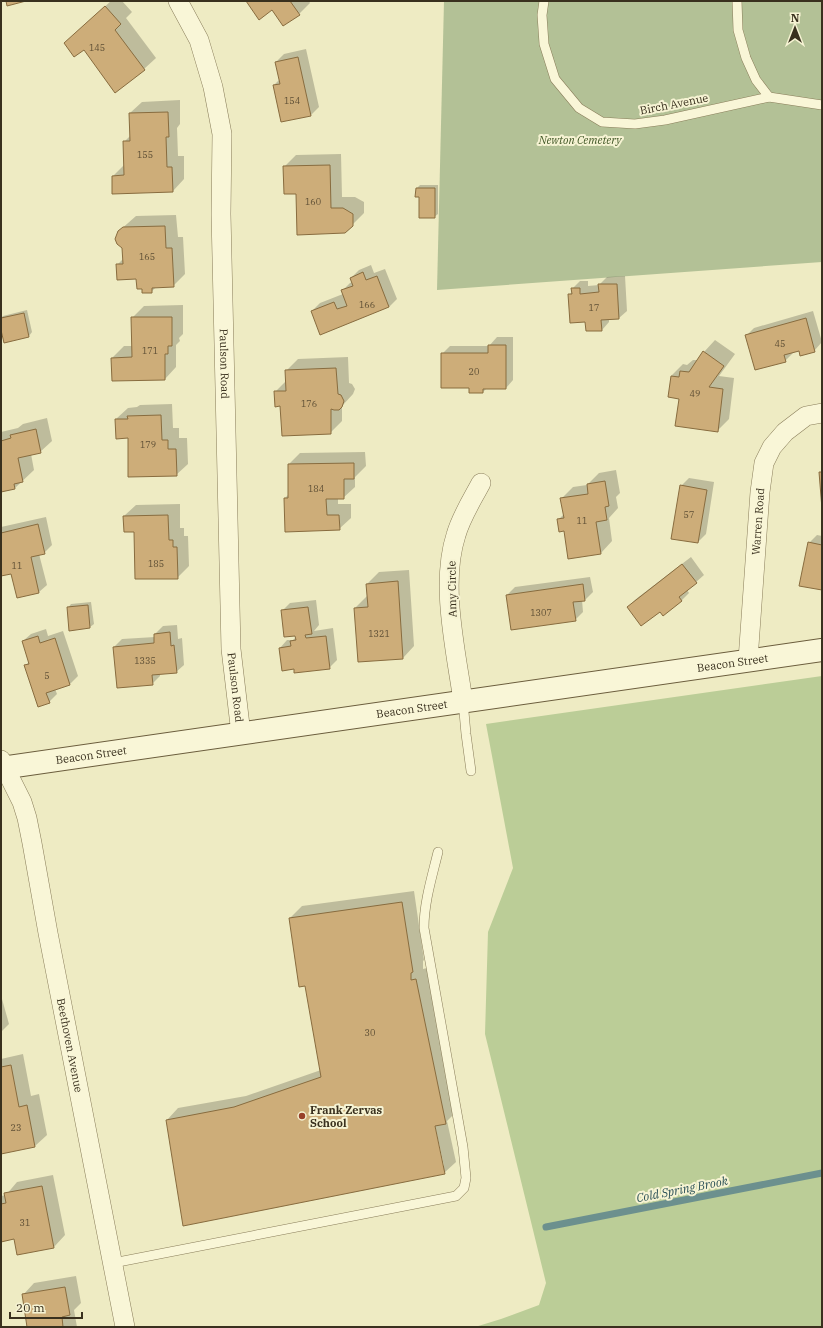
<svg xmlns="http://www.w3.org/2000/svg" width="823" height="1328" font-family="'IBM Plex Serif',serif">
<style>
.green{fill:#bbcd97}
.cemetery{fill:#b3c196}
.shadow{fill:#0003;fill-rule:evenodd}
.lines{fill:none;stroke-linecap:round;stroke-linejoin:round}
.stream{stroke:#6c908e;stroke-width:7}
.building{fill:#cdad79;stroke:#886c3f}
.service-casing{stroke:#897d5a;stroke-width:10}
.minor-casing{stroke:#897d5a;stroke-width:20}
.secondary-casing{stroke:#6b5d3d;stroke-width:24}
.service{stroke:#f9f6d7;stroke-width:9}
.minor{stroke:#f9f6d7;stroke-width:19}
.secondary{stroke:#f9f6d7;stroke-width:22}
.poi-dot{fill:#984029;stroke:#f6f3d3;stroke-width:1.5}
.labels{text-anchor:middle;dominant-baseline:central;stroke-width:4;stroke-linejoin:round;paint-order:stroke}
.number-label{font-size:9px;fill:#5e4f35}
.street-label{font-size:11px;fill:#39301e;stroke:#f6f3d3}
.park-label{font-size:11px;font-style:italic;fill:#3f5524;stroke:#f6f3d3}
.poi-label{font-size:11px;font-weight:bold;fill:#39301e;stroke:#f6f3d3;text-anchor:start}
.water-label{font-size:12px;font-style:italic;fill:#2d5258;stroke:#f6f3d3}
</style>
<rect width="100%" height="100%" fill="#eeebc3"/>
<polygon class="green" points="822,676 822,1327 475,1327 501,1319 539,1305 546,1283 485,1034 488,932 513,868 486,724"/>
<polygon class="cemetery" points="444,1 822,1 822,262 437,290"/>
<g class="shadow">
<polygon points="111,1 122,1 132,12 126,18 156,58 144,69 77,32"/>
<polygon points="247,1 309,1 310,3 299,14 272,9"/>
<polygon points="306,49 319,107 311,115 282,121 274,85 280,79 276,62 284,54"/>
<polygon points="180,100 180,124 177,128 178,156 184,156 184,179 173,191 113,176 124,165 124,142 131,135 130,113 142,102"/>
<polygon points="341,154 342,197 355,197 364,202 364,213 352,225 297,193 284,167 296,155"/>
<polygon points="420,185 438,185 438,214 434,217 417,188"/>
<polygon points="176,215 178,237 183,237 185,274 173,286 156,287 151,292 143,288 137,278 117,265 123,259 123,248 119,231 136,216"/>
<polygon points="371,265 374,273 385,269 397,299 389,307 312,311 320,303 343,294 342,291 350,283 353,282 351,278 359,270"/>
<polygon points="625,276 627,311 619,318 609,319 609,322 602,330 586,321 569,295 572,292 572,289 580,281 588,281 588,286 599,285 607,277"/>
<polygon points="183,305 183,334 179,338 180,341 176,345 176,367 165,379 112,358 124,346 132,346 132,318 144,306"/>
<polygon points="27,310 32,332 29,336 1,325 1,318 3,316"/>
<polygon points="813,311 822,342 814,351 799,350 793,352 793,353 785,361 746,336 754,328"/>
<polygon points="497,337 513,337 513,380 506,388 487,388 483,392 470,387 442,354 450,346 489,346"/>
<polygon points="715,340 735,354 719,376 734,378 729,419 717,431 680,398 669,397 671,376 683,364 687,365 693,360 698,360 704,352"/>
<polygon points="348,357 349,383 352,384 355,389 353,394 342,406 342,421 330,433 281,405 275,392 286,381 286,371 298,359"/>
<polygon points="172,404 173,428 179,428 179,438 187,438 188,464 176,475 129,437 116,419 128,408 137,407 140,405"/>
<polygon points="47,418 52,441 40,452 31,454 34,470 15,488 1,489 1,432 18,428 23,424"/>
<polygon points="365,452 366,466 355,477 355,487 343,498 338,498 338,504 351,504 351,518 339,529 285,498 289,494 289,464 300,453"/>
<polygon points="616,470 620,493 616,497 618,508 609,518 612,541 601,553 565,530 558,520 564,514 561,499 573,487 587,485 599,473"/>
<polygon points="689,478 714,482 706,534 698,542 681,486"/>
<polygon points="180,504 180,528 184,528 184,536 188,536 189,566 177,578 135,531 124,516 136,505"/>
<polygon points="46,517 52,545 44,553 39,554 47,585 39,592 12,573 1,571 1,527"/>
<polygon points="817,535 822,536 822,589 809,543"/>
<polygon points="691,557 704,575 687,590 689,593 681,601 660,611 628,607 636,599"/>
<polygon points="409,570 414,646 403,658 355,608 367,596 367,584 379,572"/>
<polygon points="590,577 593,592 585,600 582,600 583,612 575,620 507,595 515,587"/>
<polygon points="316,600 319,625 314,631 333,628 337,660 329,668 295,668 280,648 287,640 293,640 298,635 282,611 290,603"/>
<polygon points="91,602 94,624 90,627 68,608 71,604"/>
<polygon points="177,625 178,639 182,638 184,665 176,672 160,674 160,676 152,684 114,647 122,639 155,637 155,634 163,626"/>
<polygon points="46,629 48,636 63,631 78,676 70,684 55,689 57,694 49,702 25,666 30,661 23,641 31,634"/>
<path d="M 414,891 L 424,960 L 423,961 L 423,969 L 427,968 L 457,1111 L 447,1121 L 456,1162 L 444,1173 L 167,1120 L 178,1108 L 246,1096 L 321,1070 L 306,985 L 290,918 L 302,906 ZM 434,1121 L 444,1166 L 442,1166 L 432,1122 Z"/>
<polygon points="1,999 2,999 9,1024 1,1032"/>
<polygon points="23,1054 31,1096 39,1094 47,1135 35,1146 1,1153 1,1059"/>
<polygon points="53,1175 65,1235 54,1247 15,1238 1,1241 1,1196 6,1195 17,1182"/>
<polygon points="76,1276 81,1303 74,1310 77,1327 28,1327 23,1295 34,1283"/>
</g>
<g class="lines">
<polyline class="stream" points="546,1227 822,1173"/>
</g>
<g class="building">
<polygon points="6,1 26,1 7,6"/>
<polygon points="246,1 290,1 300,15 283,26 272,10 259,20"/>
<polygon points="105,6 121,24 115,30 145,70 115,93 84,50 74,57 64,43"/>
<polygon points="298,57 311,116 281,122 273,85 280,84 275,62"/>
<polygon points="168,112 169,137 166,137 167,167 172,167 173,192 112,194 112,176 124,175 123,141 130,141 129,113"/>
<polygon points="330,165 331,208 343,208 353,214 353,226 345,233 297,235 296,194 284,194 283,166"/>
<polygon points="416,188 435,188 435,218 419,218 419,197 415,197"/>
<polygon points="165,226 166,248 172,248 174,287 152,288 152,293 142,293 142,289 137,289 136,279 117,280 116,264 123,264 122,248 117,244 115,239 118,231 123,227"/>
<polygon points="363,272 366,280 377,276 389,307 320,335 311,311 334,302 337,309 347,306 341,290 353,286 350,278"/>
<polygon points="598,284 617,284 619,319 601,320 602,331 586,331 585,322 570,323 568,294 572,294 571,288 580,288 580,294 599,292"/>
<polygon points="24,313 29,337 4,343 1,330 1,318"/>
<polygon points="131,317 172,317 172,346 168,346 168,354 165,354 165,380 112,381 111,358 132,357"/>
<polygon points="806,318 815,352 800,356 799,351 784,355 786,362 755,370 745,335"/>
<polygon points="488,345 506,345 506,389 483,389 483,393 469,393 469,388 441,388 441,353 488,353"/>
<polygon points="703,351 724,366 709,387 723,389 718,432 675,426 679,399 668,397 671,376 679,377 680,371 689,372"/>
<polygon points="336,368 338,394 341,395 344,401 342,407 339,410 334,410 331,409 331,434 282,436 280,406 275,407 274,391 286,391 285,370"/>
<polygon points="161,415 162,440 168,440 168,449 176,449 177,476 128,477 128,438 116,439 115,419 128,419 127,416"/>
<polygon points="36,429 41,453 18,458 23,482 14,484 15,489 1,492 1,441 11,438 10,435"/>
<polygon points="354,463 354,479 344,479 344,499 326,499 327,515 339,515 340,530 285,532 284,498 288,498 288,464"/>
<polygon points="819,472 822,472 822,509"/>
<polygon points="605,481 609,506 605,507 607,520 596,522 601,554 568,559 564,531 559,532 557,519 564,518 560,498 588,494 587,484"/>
<polygon points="680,485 707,490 698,543 671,539"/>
<polygon points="168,515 169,540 173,540 173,547 177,547 178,579 135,579 134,532 124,532 123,516"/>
<polygon points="38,524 45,554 31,557 39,593 17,598 11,574 1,576 1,533"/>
<polygon points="808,542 822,545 822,590 799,586"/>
<polygon points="682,564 697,583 679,597 682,601 663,616 660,612 641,626 627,607"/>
<polygon points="398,581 403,659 358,662 354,608 368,607 366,584"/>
<polygon points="583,584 585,601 573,602 576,621 511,630 506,595"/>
<polygon points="88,605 90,628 69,631 67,607"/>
<polygon points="308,607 312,634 305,635 306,638 326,636 330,669 294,673 294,669 282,671 279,648 291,646 290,641 296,640 295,636 284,637 281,610"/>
<polygon points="170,632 171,646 174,645 177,673 152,675 153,685 117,688 113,647 154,643 154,634"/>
<polygon points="38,636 40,643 55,638 70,685 46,693 50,703 38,707 24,665 29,664 22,641"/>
<polygon points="402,902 413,972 411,973 411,980 416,979 446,1124 435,1126 445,1174 183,1226 166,1120 234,1107 321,1077 305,986 299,987 289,918"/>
<polygon points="11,1065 19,1107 27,1105 35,1147 1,1154 1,1067"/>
<polygon points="42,1186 54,1248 17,1255 14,1239 1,1242 1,1204 6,1203 4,1193"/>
<polygon points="65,1287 70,1315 62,1317 63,1327 27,1327 22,1294"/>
</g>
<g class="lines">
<defs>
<g id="service">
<polyline points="544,1 542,15 544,44 555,79 579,108 602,122 635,124 665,120 769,97 822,105"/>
<polyline points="737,1 738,30 746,58 756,80 769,97"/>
<polyline points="463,701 466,734 471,771"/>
<path d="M 113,1263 L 456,1196 L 464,1188 L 466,1178 L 463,1147 L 424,928 C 424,902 432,877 438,852"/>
</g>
<g id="minor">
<path id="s1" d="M 178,1 L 199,40 L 213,87 L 222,134 L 221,214 L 231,649 L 241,734"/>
<path id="s2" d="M 748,660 L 760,492 L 764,463 L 772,447 L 785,432 L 806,416 L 822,413"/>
<path d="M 463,701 C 456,651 440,584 456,535 C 461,517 472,500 481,483"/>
<path id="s3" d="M 1,760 L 22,802 L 27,818 L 32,843 L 48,933 L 125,1327"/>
</g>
<g id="secondary">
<path id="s4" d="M 1,768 L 822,650"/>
</g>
</defs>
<use href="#service" class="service-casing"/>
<use href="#minor" class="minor-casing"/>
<use href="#secondary" class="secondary-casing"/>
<use href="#service" class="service"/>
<use href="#minor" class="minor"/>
<use href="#secondary" class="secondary"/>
</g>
<circle class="poi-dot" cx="302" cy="1116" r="4"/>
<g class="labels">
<g class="number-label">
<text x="97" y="47">145</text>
<text x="292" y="100">154</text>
<text x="145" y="154">155</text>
<text x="313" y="201">160</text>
<text x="147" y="256">165</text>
<text x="367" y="304">166</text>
<text x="594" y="307">17</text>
<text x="780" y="343">45</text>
<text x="150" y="350">171</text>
<text x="474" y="371">20</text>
<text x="695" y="393">49</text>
<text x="309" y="403">176</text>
<text x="148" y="444">179</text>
<text x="316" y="488">184</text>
<text x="689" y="514">57</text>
<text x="582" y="520">11</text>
<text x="156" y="563">185</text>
<text x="17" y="565">11</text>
<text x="541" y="612">1307</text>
<text x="379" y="633">1321</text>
<text x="145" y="660">1335</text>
<text x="47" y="675">5</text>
<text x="370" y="1032">30</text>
<text x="16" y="1127">23</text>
<text x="25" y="1222">31</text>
</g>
<g class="street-label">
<text transform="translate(674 104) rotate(-11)">Birch Avenue</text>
<text stroke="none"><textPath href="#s1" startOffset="371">Paulson Road</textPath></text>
<text stroke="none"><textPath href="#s2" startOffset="139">Warren Road</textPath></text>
<text transform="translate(452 589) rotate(-91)">Amy Circle</text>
<text stroke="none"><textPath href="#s4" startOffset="739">Beacon Street</textPath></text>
<text stroke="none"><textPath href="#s1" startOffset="695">Paulson Road</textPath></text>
<text stroke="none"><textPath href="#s4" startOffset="415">Beacon Street</textPath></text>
<text stroke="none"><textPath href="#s4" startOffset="91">Beacon Street</textPath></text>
<text stroke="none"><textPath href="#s3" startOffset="295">Beethoven Avenue</textPath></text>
</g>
<g class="park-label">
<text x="580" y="140">Newton Cemetery</text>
</g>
<g class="poi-label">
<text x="310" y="1110">Frank Zervas<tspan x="310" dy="13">School</tspan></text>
</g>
<g class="water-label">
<text transform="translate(682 1189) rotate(-11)">Cold Spring Brook</text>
</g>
</g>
<rect width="823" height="1328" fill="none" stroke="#39301e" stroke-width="4"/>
<g transform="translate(795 28)" stroke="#f6f3d3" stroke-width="3" paint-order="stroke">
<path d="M0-3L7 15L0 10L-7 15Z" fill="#39301e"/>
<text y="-6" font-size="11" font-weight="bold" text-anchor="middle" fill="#39301e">N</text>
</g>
<path d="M10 1312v6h72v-6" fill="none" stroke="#39301e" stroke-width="2"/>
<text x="16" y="1312" font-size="12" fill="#39301e" stroke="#f6f3d3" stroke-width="3" paint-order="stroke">20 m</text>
</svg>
